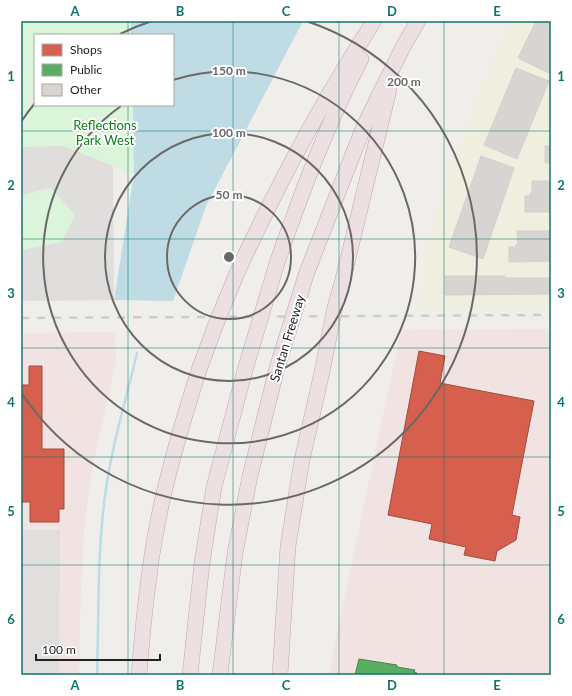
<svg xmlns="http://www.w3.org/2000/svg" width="572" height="696" font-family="Lato,sans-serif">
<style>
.residential{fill:#dfdedc}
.commercial{fill:#f1e3e1}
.farmland{fill:#efefdf}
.park{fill:#daf5da}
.parking{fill:#e0dfde}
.water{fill:#bfdbe3}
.shops{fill:#d6604d;stroke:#a04d40}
.public{fill:#5aae61;stroke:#49844e}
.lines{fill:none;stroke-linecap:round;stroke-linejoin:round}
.stream{stroke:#bfdbe3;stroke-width:2.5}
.building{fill:#d7d4d2;stroke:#d3d0cc}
.highway-casing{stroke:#c5a2ac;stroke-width:16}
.highway{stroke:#ece0e2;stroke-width:15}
.rail{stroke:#ccc;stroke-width:2.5;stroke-dasharray:8 8;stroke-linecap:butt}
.highway-bridge-casing{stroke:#c5a2ac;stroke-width:16;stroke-linecap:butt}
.highway-bridge{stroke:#ece0e2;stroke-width:15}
.grid{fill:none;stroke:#0f766e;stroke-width:1;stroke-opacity:0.55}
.ring{fill:none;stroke:#6a6968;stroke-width:2}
.labels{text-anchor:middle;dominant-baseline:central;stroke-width:4;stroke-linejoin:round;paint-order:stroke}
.park-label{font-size:13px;fill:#0c8416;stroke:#fff}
.street-label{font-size:13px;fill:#222;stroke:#fff}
.centre{fill:#6a6968;stroke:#fff;stroke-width:2}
.ring-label{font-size:12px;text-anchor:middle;font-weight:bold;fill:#6a6968;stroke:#fff;stroke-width:4;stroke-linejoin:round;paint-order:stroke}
.neatline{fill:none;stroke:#0f766e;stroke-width:1.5}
.grid-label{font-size:13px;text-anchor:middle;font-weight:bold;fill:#0f766e}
</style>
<rect width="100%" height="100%" fill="#f0eeeb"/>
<polygon class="residential" points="21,21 131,21 131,35 35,35 35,105 133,105 134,174 113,166 114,300 21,301"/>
<g class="commercial">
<polygon points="551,329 551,675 330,675 334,646 401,330"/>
<polygon points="115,332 116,362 95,455 89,490 84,533 81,590 79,675 21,675 21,333"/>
</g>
<polygon class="farmland" points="512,21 551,21 551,309 420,310 424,250 458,149 494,55"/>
<g class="park">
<polygon points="21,21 131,21 131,35 35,35 35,105 133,105 134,174 63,146 21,147"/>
<polygon points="51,188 75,215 62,242 21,250 21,195"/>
</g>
<polygon class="parking" points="21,530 60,530 59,675 21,675"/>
<polygon class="water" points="131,21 303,21 206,206 173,301 114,300 134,174 133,105 173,105 173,35 131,35"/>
<g class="shops">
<polygon points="419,351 445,356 440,383 534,401 512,515 520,517 516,540 497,551 495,561 464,555 466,547 429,539 432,524 388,515"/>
<polygon points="29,366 42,366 42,449 64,449 64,509 59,509 59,522 30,522 30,502 21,502 21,385 29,385"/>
</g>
<polygon class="public" points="359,659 397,665 397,667 415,670 414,672 417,673 417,675 355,675"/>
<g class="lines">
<path class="stream" d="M 97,675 C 99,616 97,555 105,496 C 111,448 126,400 137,353"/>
</g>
<g class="building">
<polygon points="536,21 551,21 551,74 518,58"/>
<polygon points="516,68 549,81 517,159 484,145"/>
<polygon points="551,143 551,163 545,163 545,146 551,146"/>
<polygon points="481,156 514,168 483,259 449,247"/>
<polygon points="532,181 551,181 551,212 525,212 525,196 530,196 530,193 532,193"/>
<polygon points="517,231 551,231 551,261 509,262 509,247 516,247 516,244 518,244"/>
<polygon points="445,276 505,276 505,278 551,278 551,294 445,295"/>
</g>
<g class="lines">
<defs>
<g id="highway">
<path d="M 277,263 C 301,194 327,124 361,59"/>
<polyline points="307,272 364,126 404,45 418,21"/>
<path d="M 237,273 C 277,186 322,101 374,21"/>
<polyline points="343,279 389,90"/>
<path d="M 139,675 C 143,623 148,571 158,521 C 168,469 183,420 199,370"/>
<polyline points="190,675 202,563 214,487 245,370"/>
<polyline points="220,675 235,553 250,476 277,368"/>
<polyline points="280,675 288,546 302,460 322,372"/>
</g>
</defs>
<use href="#highway" class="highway-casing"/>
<use href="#highway" class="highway"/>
<polyline class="rail" points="21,318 551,315"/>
<defs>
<g id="highway-bridge">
<polyline points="277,368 307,272"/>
<polyline points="199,370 216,324 237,273"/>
<polyline points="245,370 277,263"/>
<polyline points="322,372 335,307 343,279"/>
</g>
</defs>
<use href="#highway-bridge" class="highway-bridge-casing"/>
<use href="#highway-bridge" class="highway-bridge"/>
</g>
<path class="grid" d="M 128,21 L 128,35M 233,21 L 233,675M 339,21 L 339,675M 444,21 L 444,675M 128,105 L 128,675M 21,131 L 551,131M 21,239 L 551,239M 21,348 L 551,348M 21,457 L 551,457M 21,565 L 551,565"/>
<g class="ring">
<circle cx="229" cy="257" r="62"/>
<circle cx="229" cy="257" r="124"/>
<path d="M173 80A186 186 0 1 1 121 106"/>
<path d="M21 122A248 248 0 0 1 35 103M120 34A248 248 0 0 1 152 21M306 21A248 248 0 1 1 21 392"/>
</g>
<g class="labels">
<g class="park-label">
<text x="105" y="125">Reflections<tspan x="105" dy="15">Park West</tspan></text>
</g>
<g class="street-label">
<text transform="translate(287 338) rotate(-73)">Santan Freeway</text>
</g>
</g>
<circle cx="229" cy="257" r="6" class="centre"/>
<g class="ring-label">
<text x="229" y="75">150 m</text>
<text x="404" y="86">200 m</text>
<text x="229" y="137">100 m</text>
<text x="229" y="199">50 m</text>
</g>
<rect width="572" height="696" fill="none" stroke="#ffffff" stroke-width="44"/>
<rect x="34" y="34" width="140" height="72" fill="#ffffff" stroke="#a7a7a7"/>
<rect x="42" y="44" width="20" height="12" fill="#d6604d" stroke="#a7a7a7"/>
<text x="70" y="54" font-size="12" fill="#222222">Shops</text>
<rect x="42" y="64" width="20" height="12" fill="#5aae61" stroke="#a7a7a7"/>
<text x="70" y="74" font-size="12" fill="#222222">Public</text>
<rect x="42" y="84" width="20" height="12" fill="#d7d4d2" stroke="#a7a7a7"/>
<text x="70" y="94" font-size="12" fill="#222222">Other</text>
<path d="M36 654v6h124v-6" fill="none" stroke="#222222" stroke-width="2"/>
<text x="42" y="654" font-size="12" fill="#222222" stroke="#ffffff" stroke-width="3" paint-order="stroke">100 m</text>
<rect x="22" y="22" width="528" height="652" class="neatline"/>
<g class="grid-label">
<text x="75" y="16">A</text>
<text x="180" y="16">B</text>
<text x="286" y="16">C</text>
<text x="392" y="16">D</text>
<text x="497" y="16">E</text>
<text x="11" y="81">1</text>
<text x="561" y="81">1</text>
<text x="11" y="190">2</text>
<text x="561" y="190">2</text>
<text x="11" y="298">3</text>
<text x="561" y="298">3</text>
<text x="11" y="407">4</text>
<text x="561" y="407">4</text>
<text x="11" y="516">5</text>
<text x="561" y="516">5</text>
<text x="11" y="624">6</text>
<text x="561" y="624">6</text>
<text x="75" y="690">A</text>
<text x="180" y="690">B</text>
<text x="286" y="690">C</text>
<text x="392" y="690">D</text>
<text x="497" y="690">E</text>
</g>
</svg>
